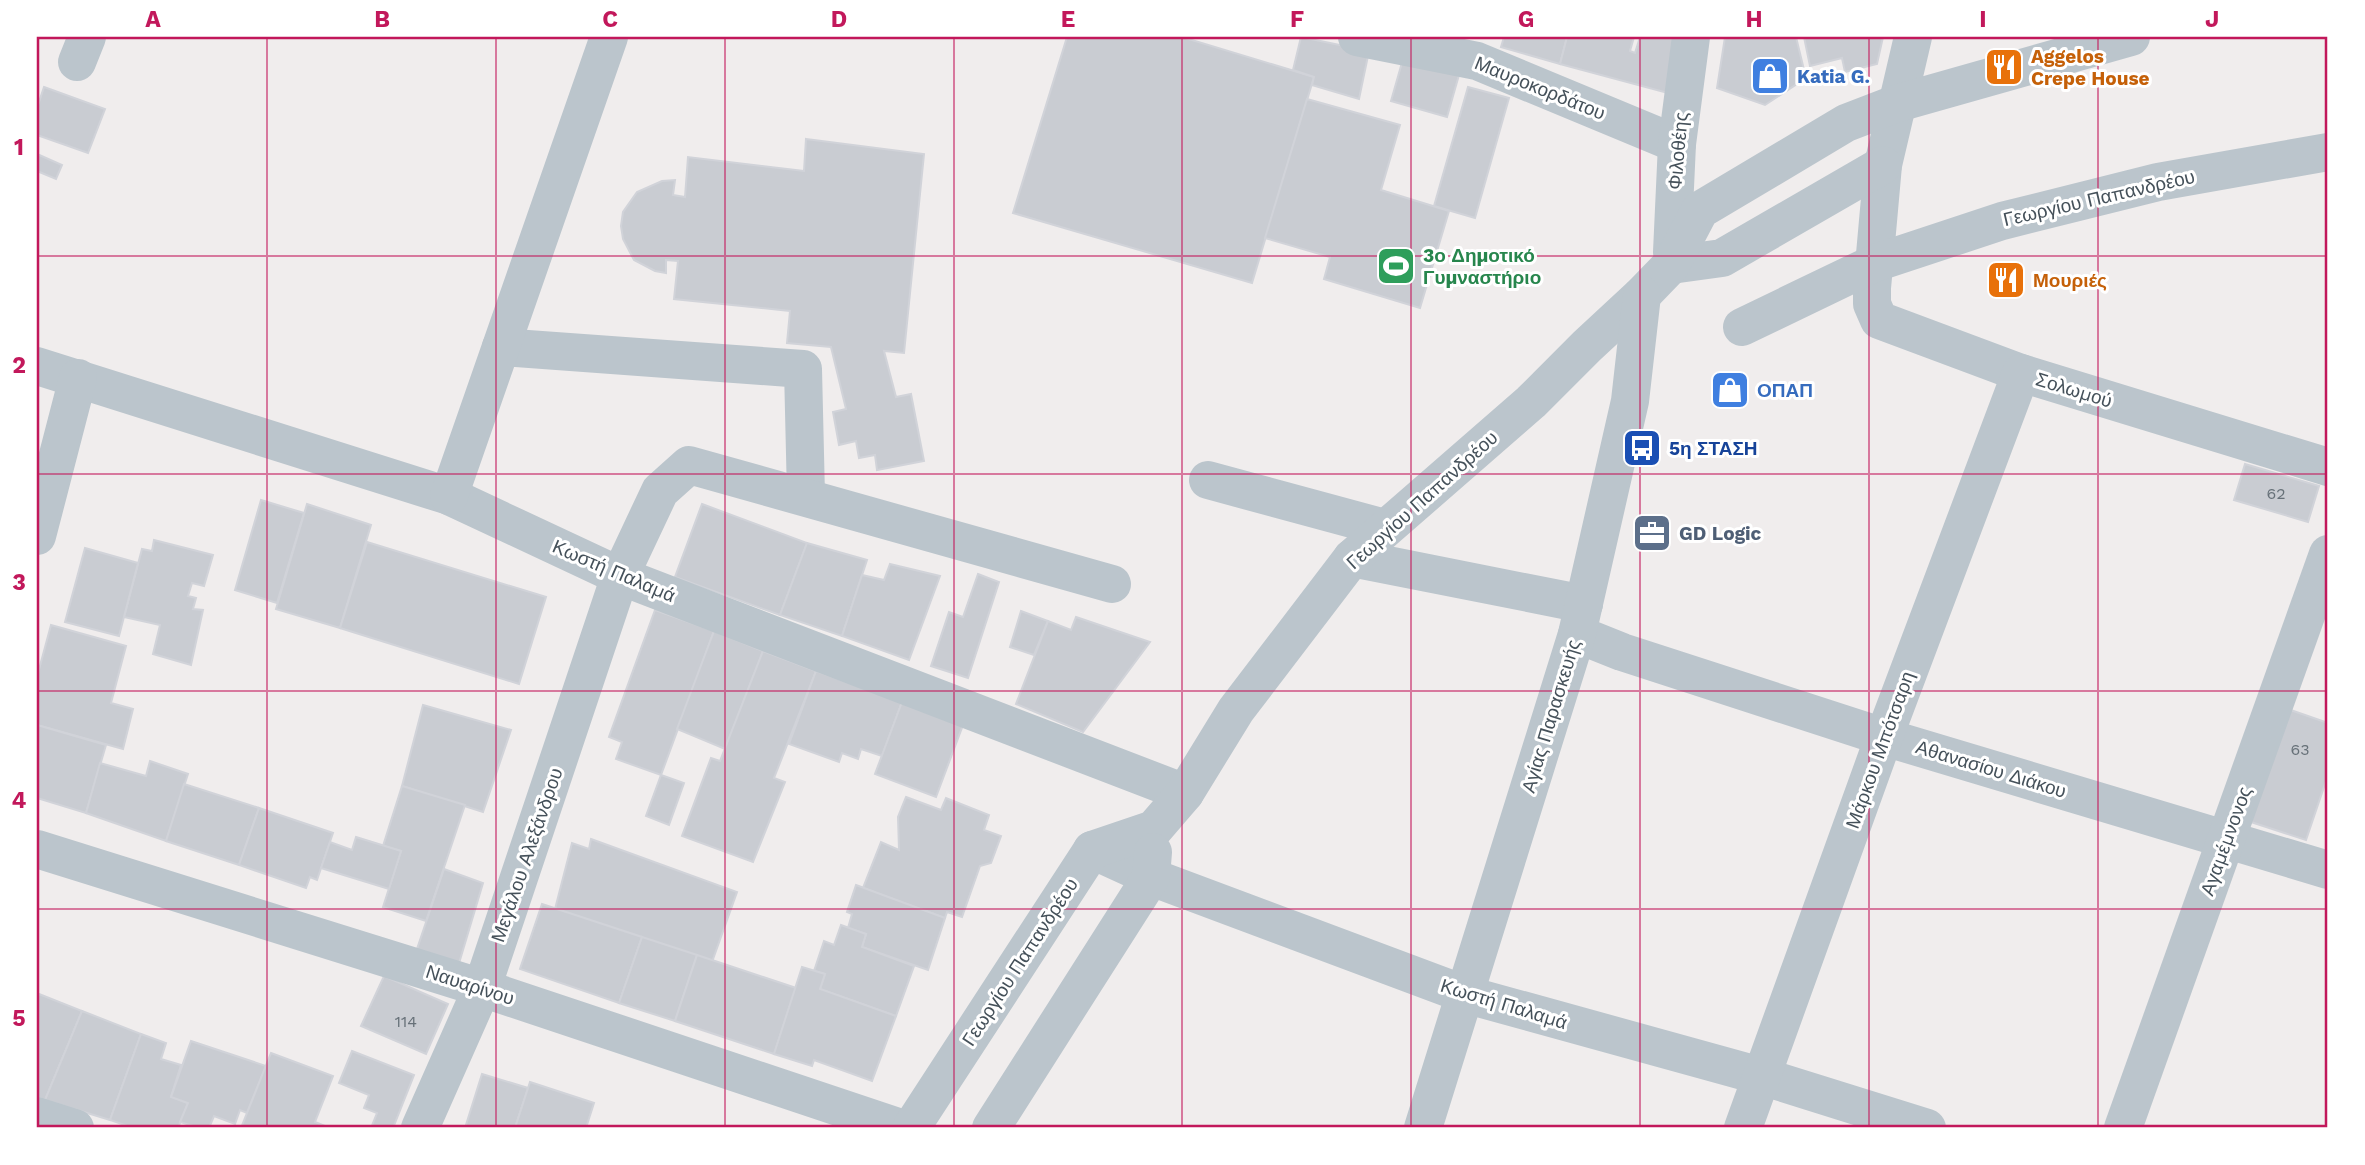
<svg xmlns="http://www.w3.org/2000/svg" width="2365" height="1165" font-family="'Work Sans',sans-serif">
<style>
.building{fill:#c9ccd2;stroke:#d1d3d9;stroke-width:2}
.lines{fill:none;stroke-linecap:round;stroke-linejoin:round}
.minor{stroke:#bbc5cc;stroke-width:38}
.grid{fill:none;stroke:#c2185b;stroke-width:2;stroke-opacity:0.55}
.labels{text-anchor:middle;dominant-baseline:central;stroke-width:6;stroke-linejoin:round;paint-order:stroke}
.number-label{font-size:16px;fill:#667078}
.food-label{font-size:19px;font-weight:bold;fill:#c56008;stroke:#fff;text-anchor:start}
.shop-label{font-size:19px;font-weight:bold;fill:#366cbe;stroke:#fff;text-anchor:start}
.street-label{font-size:19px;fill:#45515a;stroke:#fff}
.leisure-label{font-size:19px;font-weight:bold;fill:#27864d;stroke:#fff;text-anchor:start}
.transit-label{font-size:19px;font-weight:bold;fill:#164399;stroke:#fff;text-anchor:start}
.service-label{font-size:19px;font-weight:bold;fill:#4e5e75;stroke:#fff;text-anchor:start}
.neatline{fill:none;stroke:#c2185b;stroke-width:2.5}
.grid-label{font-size:23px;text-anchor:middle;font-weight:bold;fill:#c2185b}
</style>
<rect width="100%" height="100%" fill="#f0eded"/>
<g class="building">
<polygon points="1067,37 1182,37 1314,77 1252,283 1013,213"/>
<polygon points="1301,37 1369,51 1359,99 1312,85 1314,77 1293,70"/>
<polygon points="1504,37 1567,37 1560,64 1501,47"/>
<polygon points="1567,37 1634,37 1630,51 1635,53 1640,37 1683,37 1668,93 1560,64"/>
<polygon points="1725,37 1796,37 1806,78 1765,105 1717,88"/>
<polygon points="1804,37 1883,37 1877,64 1845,72 1842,58 1810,66"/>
<polygon points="1403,59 1459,75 1447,117 1391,101"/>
<polygon points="44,87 105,109 88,153 37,135 37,108"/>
<polygon points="1468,87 1509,98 1475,218 1434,206"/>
<polygon points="1307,99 1400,125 1381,190 1449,211 1420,308 1324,279 1330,257 1265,238"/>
<polygon points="806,139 924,154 904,353 884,351 896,397 911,394 924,461 877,470 875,455 859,458 856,441 839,445 833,412 846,409 831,347 787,343 790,311 674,299 678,261 666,260 666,273 655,271 634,260 623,239 621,226 623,212 637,192 662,181 675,180 673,195 685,197 688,157 804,171"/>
<polygon points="37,154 62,165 56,179 37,171"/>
<polygon points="2245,464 2319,486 2308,522 2234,500"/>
<polygon points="261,500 304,513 277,603 235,590"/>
<polygon points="307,504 371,525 340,628 276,609"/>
<polygon points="702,504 807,543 780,615 675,577"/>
<polygon points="154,540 213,555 204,586 192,583 188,596 196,598 193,609 203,610 191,665 153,654 160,625 124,617 142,549 152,551"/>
<polygon points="367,542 546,597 519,684 340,628"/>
<polygon points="807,543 867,560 842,636 780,615"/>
<polygon points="85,548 138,563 119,636 65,622"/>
<polygon points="890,564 940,576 909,660 842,636 862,575 884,580"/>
<polygon points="978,574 999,582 968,678 931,666 949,612 963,617"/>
<polygon points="655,610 714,631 661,775 616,759 622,742 609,737"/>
<polygon points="1021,611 1048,621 1034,655 1010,647"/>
<polygon points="1076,617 1150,642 1083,732 1016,704 1048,621 1071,630"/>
<polygon points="51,625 126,646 111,703 133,709 123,749 37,725 37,677"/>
<polygon points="714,631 763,651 725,749 677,729"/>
<polygon points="763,651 816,671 774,778 785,782 753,862 682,836 711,758 720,761"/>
<polygon points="816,671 902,702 882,756 861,749 858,759 842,753 839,762 789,744"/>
<polygon points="902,702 963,725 936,797 875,774"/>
<polygon points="423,705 511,730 483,812 402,786"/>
<polygon points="2285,708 2328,723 2328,775 2306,840 2248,821"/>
<polygon points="37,725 106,745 86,813 37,798"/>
<polygon points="150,761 188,774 166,841 86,813 100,763 146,776"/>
<polygon points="661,775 684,783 669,825 646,816"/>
<polygon points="184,784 259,808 239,865 166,841"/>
<polygon points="402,786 465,805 426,921 383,907 401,851 383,846"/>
<polygon points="906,797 941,810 946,798 989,815 984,830 1001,836 991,863 980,866 962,917 947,912 945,918 863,888 881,842 899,850 898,817"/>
<polygon points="259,808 333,833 317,880 310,877 306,888 239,865"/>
<polygon points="356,837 401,851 389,889 321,868 330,842 352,850"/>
<polygon points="591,839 737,892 712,962 555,909 572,843 589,849"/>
<polygon points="444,869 483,883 457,970 415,955"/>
<polygon points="856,885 945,918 928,970 862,947 866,934 848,928 852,914 847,912"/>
<polygon points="542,904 642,937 619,1003 520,969"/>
<polygon points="841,925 866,934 862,947 914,966 896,1016 820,989 825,974 814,971 824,941 834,945"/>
<polygon points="642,937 697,955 675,1021 619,1003"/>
<polygon points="697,955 796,988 774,1054 675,1021"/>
<polygon points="802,967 825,974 820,989 896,1016 872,1081 814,1060 812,1066 774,1054"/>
<polygon points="384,976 448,1004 426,1054 361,1026"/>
<polygon points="39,994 82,1011 45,1100 37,1097 37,1000"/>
<polygon points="82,1011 141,1034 110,1120 45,1100"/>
<polygon points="141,1034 166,1043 161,1059 181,1065 171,1097 188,1103 178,1128 133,1128 110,1120"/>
<polygon points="191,1041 266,1066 247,1113 240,1110 235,1124 214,1116 209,1128 199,1128 180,1122 188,1103 171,1097"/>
<polygon points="352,1051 414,1075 393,1128 371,1128 377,1113 364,1108 369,1095 339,1083"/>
<polygon points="271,1053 333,1076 315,1122 330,1128 241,1128"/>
<polygon points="482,1074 528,1088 515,1128 465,1128"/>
<polygon points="530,1082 594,1103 586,1128 515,1128"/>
</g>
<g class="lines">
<g class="minor">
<polyline points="1357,37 1477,61 1677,144"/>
<polyline points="1913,37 1883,165 1872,288 1872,304 1879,320 2021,373 2328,467"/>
<polyline points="77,62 87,37"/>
<polyline points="1672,252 1677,144 1691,37"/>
<polyline points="1671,265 1722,258 1883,165"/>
<polyline points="1742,327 1875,263 2002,221 2158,182 2328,152"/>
<polyline points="501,347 803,369 806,496"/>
<polyline points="37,366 449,496 620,576 1185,793"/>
<polyline points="1208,480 1385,528"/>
<polyline points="449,496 609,37"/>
<polyline points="37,536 78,378"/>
<polyline points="1352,558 1584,604"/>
<polyline points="1577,634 1622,652 1884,737 2328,870"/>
<polyline points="37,849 482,988 901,1128"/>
<polyline points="1092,850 1151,877 1464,994 1761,1076 1927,1128"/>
<polyline points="37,1116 75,1128"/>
<polyline points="420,1128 482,988 620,576 660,491 689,465 1112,584"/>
<polyline points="911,1128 1092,850 1154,829 1185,793 1236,710 1352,558 1531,402 1587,346 1642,295 1671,265 1700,210 1846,123 1898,103 2131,37"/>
<polyline points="991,1128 1151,877 1153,852"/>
<polyline points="1423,1128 1577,634 1630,401 1642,295"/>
<polyline points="1743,1128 1884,737 2021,373"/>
<polyline points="2123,1128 2328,554"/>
</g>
</g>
<path class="grid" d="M 267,37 L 267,1128M 496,37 L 496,1128M 725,37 L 725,1128M 954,37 L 954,1128M 1182,37 L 1182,1128M 1411,37 L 1411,1128M 1640,37 L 1640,1128M 1869,37 L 1869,1128M 2098,37 L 2098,1128M 37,256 L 2328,256M 37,474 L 2328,474M 37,691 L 2328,691M 37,909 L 2328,909"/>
<defs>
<symbol id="restaurant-square" viewBox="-11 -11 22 22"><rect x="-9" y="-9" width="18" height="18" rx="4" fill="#e8710a" stroke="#fff"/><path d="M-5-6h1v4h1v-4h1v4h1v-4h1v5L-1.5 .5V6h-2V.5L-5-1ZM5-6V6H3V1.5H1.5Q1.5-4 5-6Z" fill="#fff"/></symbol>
<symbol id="shop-square" viewBox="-11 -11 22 22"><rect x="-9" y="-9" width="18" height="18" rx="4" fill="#3f7fe0" stroke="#fff"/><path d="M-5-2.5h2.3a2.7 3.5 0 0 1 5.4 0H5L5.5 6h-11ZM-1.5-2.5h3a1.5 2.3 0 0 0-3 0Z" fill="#fff"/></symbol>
<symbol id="stadium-square" viewBox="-11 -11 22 22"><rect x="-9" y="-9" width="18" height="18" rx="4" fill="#2e9e5b" stroke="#fff"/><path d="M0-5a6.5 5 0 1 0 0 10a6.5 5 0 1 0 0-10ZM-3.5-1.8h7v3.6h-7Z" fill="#fff"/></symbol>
<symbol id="bus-square" viewBox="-11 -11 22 22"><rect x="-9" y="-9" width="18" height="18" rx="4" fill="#1a4fb4" stroke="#fff"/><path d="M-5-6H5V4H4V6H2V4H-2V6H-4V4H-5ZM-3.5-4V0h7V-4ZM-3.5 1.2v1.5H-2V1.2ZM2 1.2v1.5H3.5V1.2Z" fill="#fff"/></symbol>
<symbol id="office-square" viewBox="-11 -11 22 22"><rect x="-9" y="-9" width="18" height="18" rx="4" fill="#5c6f8a" stroke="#fff"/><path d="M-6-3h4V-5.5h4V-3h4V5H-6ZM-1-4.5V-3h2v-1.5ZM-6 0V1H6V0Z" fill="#fff"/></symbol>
</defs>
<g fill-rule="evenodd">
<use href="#restaurant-square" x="1982" y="45" width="44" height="44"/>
<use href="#shop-square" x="1748" y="54" width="44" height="44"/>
<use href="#stadium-square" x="1374" y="244" width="44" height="44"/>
<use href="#restaurant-square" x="1984" y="258" width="44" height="44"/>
<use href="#shop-square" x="1708" y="368" width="44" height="44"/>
<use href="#bus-square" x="1620" y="426" width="44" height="44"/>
<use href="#office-square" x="1630" y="511" width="44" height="44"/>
</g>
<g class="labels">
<g class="number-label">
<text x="2276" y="493">62</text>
<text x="2300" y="749">63</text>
<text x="406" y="1021">114</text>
</g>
<g class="food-label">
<text x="2031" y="56">Aggelos<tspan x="2031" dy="22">Crepe House</tspan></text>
<text x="2033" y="280">Μουριές</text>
</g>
<g class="shop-label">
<text x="1797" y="76">Katia G.</text>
<text x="1757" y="390">ΟΠΑΠ</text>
</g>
<g class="street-label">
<text transform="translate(1540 88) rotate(22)">Μαυροκορδάτου</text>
<text transform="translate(1678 151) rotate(-85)">Φιλοθέης</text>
<text transform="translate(2099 198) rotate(-13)">Γεωργίου Παπανδρέου</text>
<text transform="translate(2074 390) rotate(17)">Σολωμού</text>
<text transform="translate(1422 500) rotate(-42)">Γεωργίου Παπανδρέου</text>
<text transform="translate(614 571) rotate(23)">Κωστή Παλαμά</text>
<text transform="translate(1551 716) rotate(-73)">Αγίας Παρασκευής</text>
<text transform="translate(1880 750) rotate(-70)">Μάρκου Μπότσαρη</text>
<text transform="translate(1991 769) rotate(17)">Αθανασίου Διάκου</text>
<text transform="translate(2226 841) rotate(-70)">Αγαμέμνονος</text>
<text transform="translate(527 855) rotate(-71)">Μεγάλου Αλεξάνδρου</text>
<text transform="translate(1020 962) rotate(-57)">Γεωργίου Παπανδρέου</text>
<text transform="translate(470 985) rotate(18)">Ναυαρίνου</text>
<text transform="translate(1504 1004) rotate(17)">Κωστή Παλαμά</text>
</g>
<g class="leisure-label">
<text x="1423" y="255">3ο Δημοτικό<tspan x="1423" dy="22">Γυμναστήριο</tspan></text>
</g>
<g class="transit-label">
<text x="1669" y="448">5η ΣΤΑΣΗ</text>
</g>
<g class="service-label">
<text x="1679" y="533">GD Logic</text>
</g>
</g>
<rect width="2365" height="1165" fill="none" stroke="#ffffff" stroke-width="77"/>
<rect x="38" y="38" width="2288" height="1088" class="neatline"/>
<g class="grid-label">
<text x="153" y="27">A</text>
<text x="382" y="27">B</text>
<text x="610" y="27">C</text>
<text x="839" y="27">D</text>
<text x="1068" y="27">E</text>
<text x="1297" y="27">F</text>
<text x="1526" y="27">G</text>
<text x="1754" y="27">H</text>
<text x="1983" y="27">I</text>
<text x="2212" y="27">J</text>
<text x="19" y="155">1</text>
<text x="19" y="373">2</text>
<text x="19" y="590">3</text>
<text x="19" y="808">4</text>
<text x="19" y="1026">5</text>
</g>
</svg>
